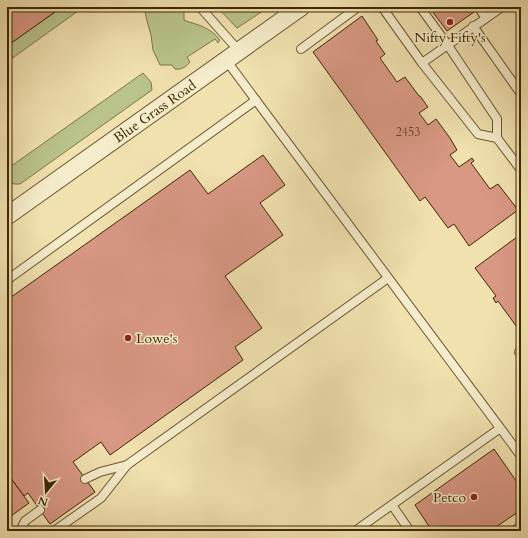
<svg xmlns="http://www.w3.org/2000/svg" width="528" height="538" font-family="Cardo,serif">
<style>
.green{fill:#b9c38b;stroke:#7c7647}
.building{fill:#d89884;stroke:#3e2803}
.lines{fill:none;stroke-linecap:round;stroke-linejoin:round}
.lane-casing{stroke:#6a562e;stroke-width:10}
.street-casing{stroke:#6a562e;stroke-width:19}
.lane{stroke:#f5eccb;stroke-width:8}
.street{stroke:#f5eccb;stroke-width:17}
.poi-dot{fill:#8f2418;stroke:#f5eccb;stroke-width:1.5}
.labels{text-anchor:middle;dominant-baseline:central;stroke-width:3;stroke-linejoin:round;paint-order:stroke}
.number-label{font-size:12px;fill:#644423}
.poi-label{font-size:14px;fill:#3e2803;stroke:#f5eccb}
.street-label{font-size:14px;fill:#3e2803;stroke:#f5eccb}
</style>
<rect width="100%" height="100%" fill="#f0e1af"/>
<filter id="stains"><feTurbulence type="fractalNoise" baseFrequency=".005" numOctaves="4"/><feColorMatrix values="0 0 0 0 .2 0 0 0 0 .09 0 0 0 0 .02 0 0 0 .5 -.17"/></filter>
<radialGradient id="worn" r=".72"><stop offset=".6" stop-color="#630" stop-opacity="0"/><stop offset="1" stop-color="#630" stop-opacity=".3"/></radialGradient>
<g class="green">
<polygon points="62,7 75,7 78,11 7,62 7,46"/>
<path d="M 141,7 L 184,7 L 184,20 L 186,21 C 199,25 211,28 220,40 L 218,43 L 215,39 L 187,57 L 190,62 C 186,67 181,70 175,69 L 172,65 L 160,65 L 153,50 L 151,35 L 147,21 L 145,12 Z"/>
<polygon points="217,7 269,7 237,28"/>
<polygon points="143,73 151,82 152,90 20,184 14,184 7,180 7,169"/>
</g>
<g class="building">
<polygon points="7,7 62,7 7,46"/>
<polygon points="429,7 470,7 474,12 447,31"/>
<polygon points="362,16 378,40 376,41 385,54 380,58 397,82 405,77 419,96 420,96 428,107 419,113 428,125 436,119 450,138 457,150 450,155 459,167 472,158 474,161 471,163 490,189 498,184 518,210 469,246 454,224 448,228 425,197 420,201 313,52"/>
<polygon points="263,155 285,185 260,203 283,235 225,276 262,328 235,347 243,360 110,455 101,442 73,462 95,492 50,524 28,493 24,496 7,473 7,300 190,170 208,194"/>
<polygon points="521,234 521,328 519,330 498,301 496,303 493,298 496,296 475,268"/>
<polygon points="494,449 521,488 521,510 490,531 432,531 415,505"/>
<polygon points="7,473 29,503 7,519"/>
</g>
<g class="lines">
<defs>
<g id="lane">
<polyline points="200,7 239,51"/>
<polyline points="382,7 422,63 478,134 497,138 521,170"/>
<polyline points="420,7 447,44 497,119 497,138"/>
<polyline points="478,7 486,18"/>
<polyline points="473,26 521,94"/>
<polyline points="301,49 358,7"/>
<polyline points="226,60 521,456"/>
<polyline points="422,63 502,7"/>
<polyline points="7,280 256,100"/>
<polyline points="519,352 521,351"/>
<polyline points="85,479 100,472 127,465"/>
<polyline points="392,505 410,531"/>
<polyline points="20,531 25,521 40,510"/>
<polyline points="54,531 101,498 127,465 388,278"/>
<polyline points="355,531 499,429"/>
<polyline points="514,531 521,526"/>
</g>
<g id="street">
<path id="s1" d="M 7,216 L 301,7"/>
</g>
</defs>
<use href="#lane" class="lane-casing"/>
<use href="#street" class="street-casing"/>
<use href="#lane" class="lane"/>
<use href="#street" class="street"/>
</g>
<g class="poi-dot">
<circle cx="450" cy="22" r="4"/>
<circle cx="128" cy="338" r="4"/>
<circle cx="474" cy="497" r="4"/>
</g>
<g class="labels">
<g class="number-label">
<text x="408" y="132">2453</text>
</g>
<g class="poi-label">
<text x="450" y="37">Nifty Fifty's</text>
<text x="136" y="338" text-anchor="start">Lowe's</text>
<text x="466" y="497" text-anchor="end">Petco</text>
</g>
<g class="street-label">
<text stroke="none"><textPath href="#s1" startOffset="181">Blue Grass Road</textPath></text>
</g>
</g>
<rect width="528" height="538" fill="none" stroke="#f0e1af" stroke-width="24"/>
<rect x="8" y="8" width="512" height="522" fill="none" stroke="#3e2803" stroke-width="2"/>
<rect x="12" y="12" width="504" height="514" fill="none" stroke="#3e2803"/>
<g transform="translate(46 492) rotate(198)" stroke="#f5eccb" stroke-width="3" paint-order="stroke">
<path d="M0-3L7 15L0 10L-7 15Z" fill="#3e2803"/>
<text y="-6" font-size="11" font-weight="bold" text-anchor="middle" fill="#3e2803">N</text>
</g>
<rect width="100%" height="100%" filter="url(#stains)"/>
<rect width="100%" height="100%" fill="url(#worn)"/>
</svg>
